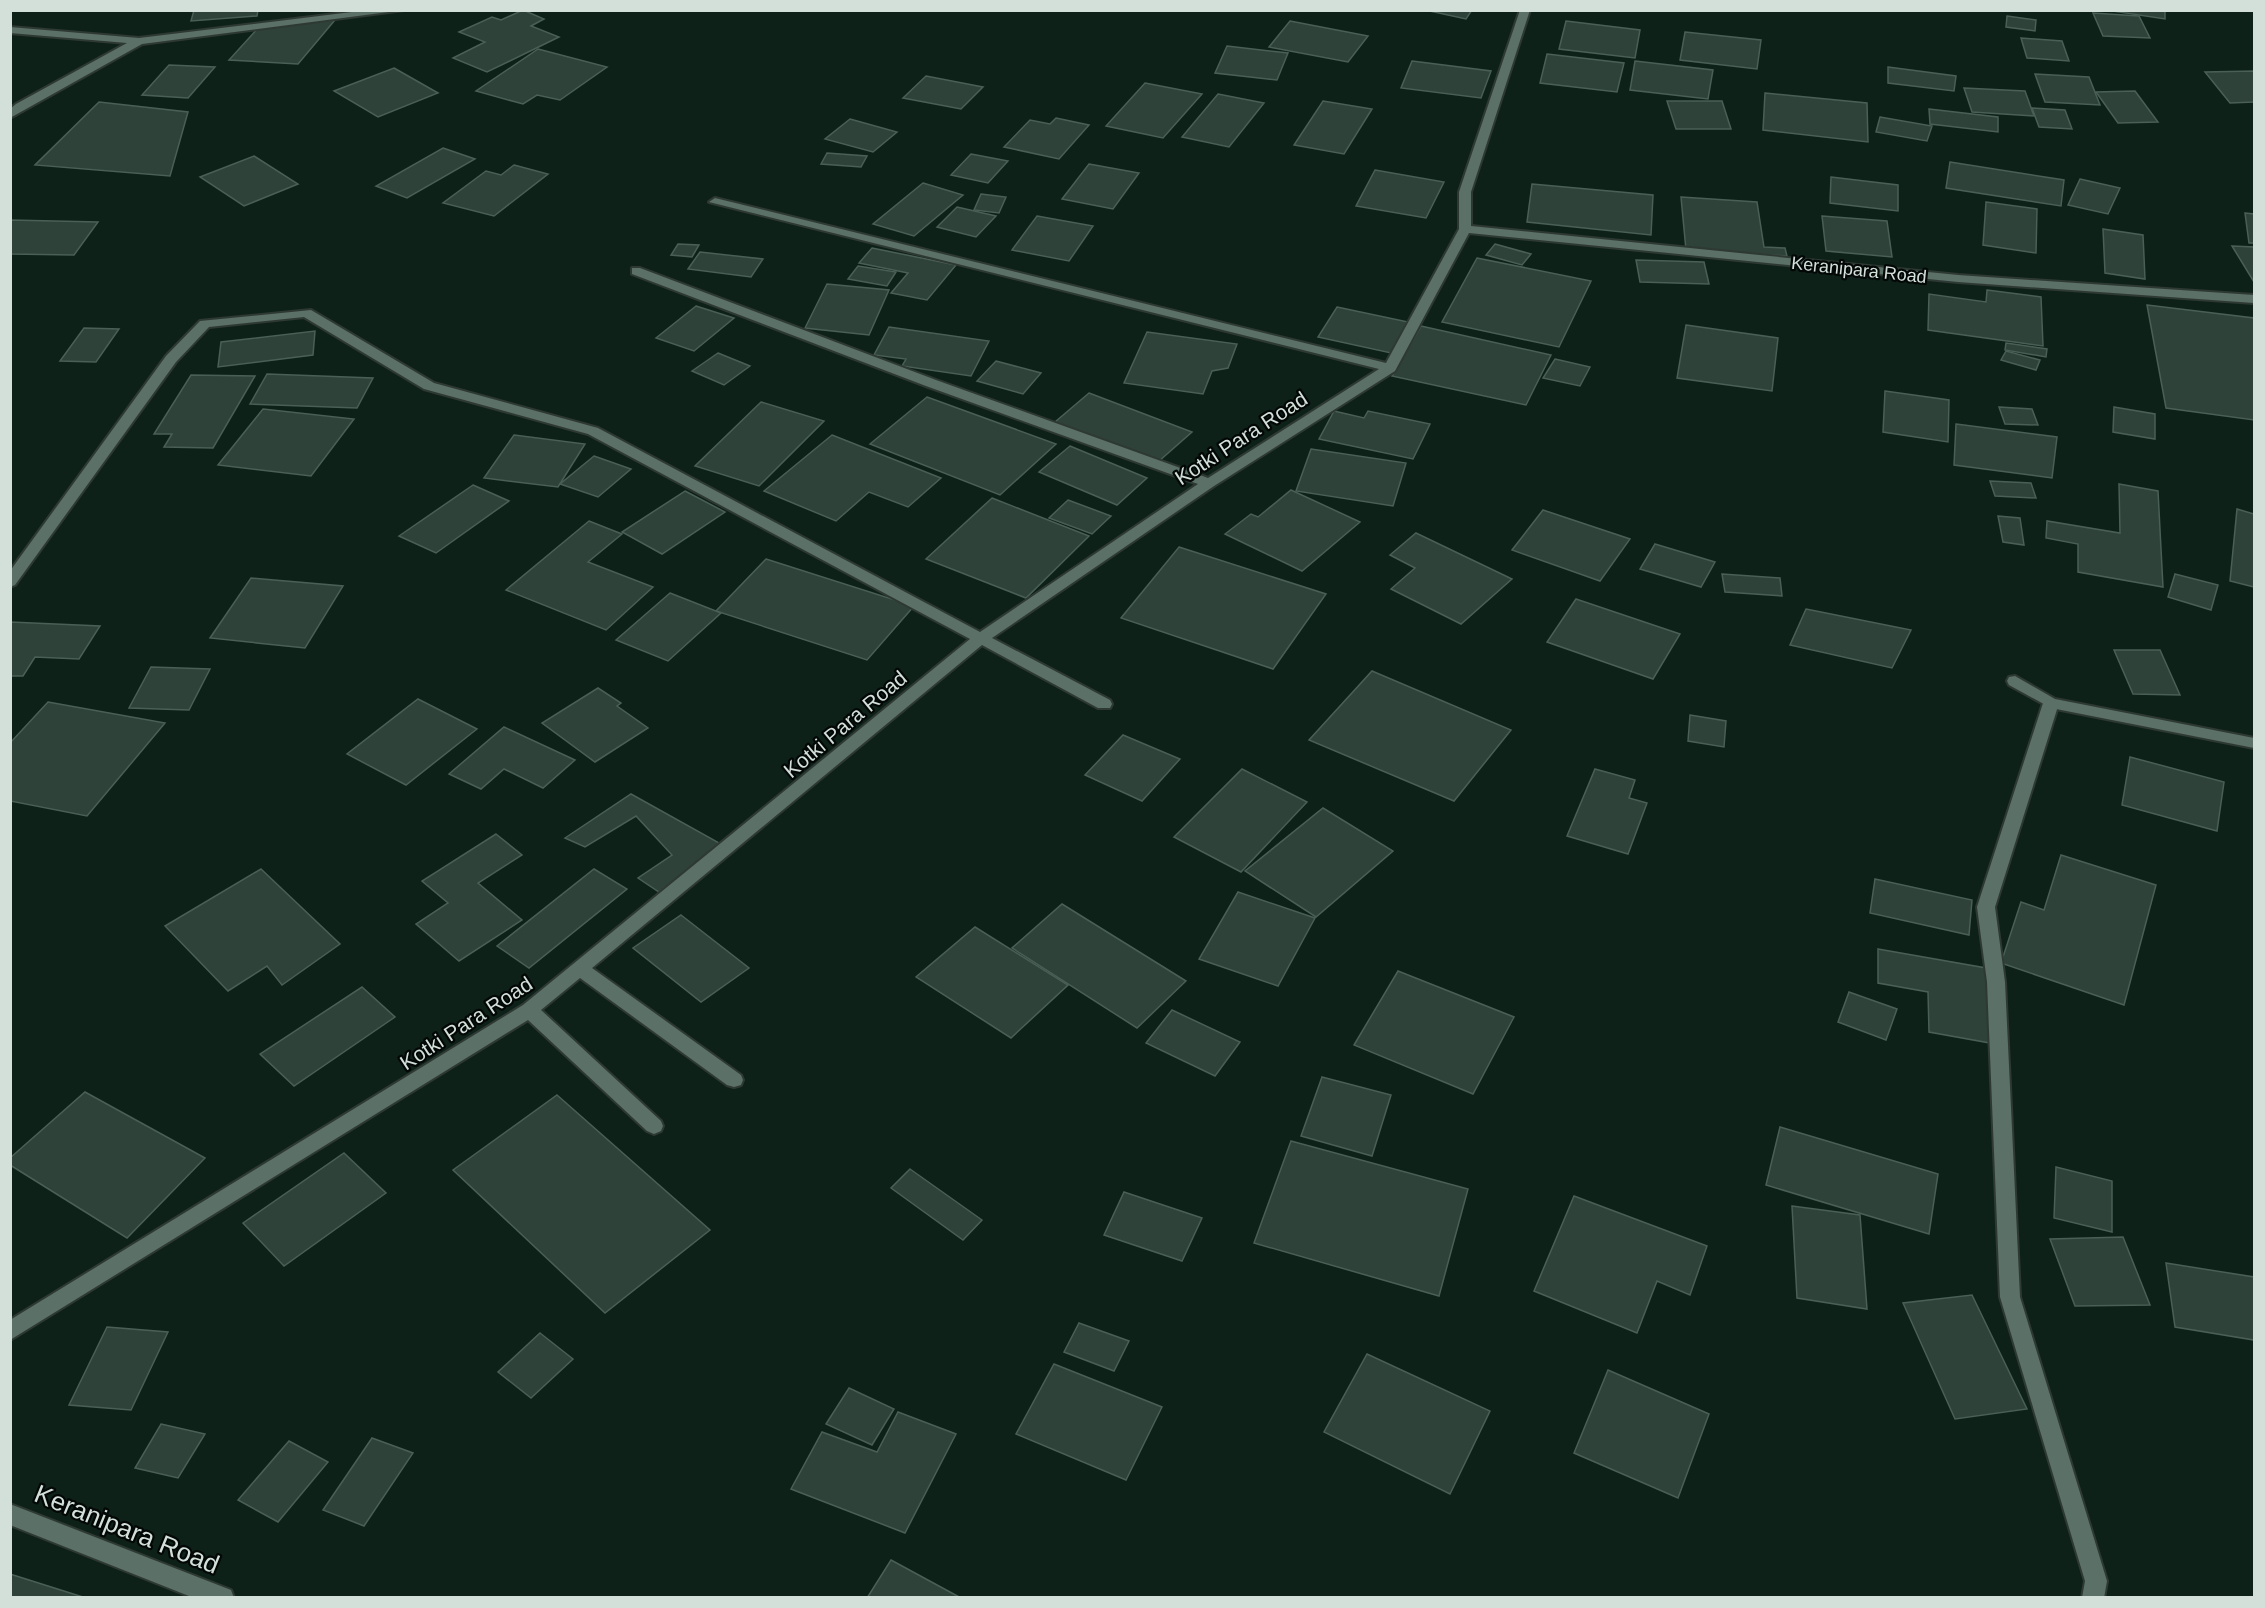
<svg xmlns="http://www.w3.org/2000/svg" width="2265" height="1608" font-family="Arial,sans-serif">
<style>
.building{fill:#2e4239;stroke:#4a5f55;stroke-width:1.5}
.lines{fill:none;stroke-linecap:round;stroke-linejoin:round}
.service-casing{stroke:#2e3934;stroke-width:4}
.minor-casing{stroke:#2e3934;stroke-width:4}
.service{fill:#5b7067;fill-rule:evenodd}
.minor{fill:#5b7067;fill-rule:evenodd}
.labels{text-anchor:middle;dominant-baseline:central;stroke-width:4.5;stroke-linejoin:round;paint-order:stroke}
.far-street-label{font-size:18px;fill:#d3dfd9;stroke:#030806}
.street-label{font-size:21px;fill:#d3dfd9;stroke:#030806}
.near-street-label{font-size:26px;fill:#d3dfd9;stroke:#030806}
</style>
<rect width="100%" height="100%" fill="#0e2119"/>
<g class="building">
<polygon points="194,10 258,10 257,16 191,21"/>
<polygon points="523,10 544,19 531,26 559,37 487,72 453,58 485,42 459,32 492,17 501,20"/>
<polygon points="1425,10 1472,10 1466,19"/>
<polygon points="2106,10 2165,10 2165,19"/>
<polygon points="2093,13 2139,16 2150,38 2103,36"/>
<polygon points="2007,16 2036,20 2035,31 2006,27"/>
<polygon points="335,20 298,64 229,60 259,27"/>
<polygon points="1290,21 1368,36 1348,62 1269,47"/>
<polygon points="1566,21 1640,30 1635,58 1559,49"/>
<polygon points="1685,32 1761,40 1757,69 1680,60"/>
<polygon points="2021,38 2062,41 2069,61 2027,58"/>
<polygon points="1227,46 1288,53 1277,80 1215,73"/>
<polygon points="538,49 607,67 560,100 537,95 523,104 476,91"/>
<polygon points="1547,54 1624,63 1617,92 1540,83"/>
<polygon points="1412,61 1491,71 1481,98 1401,88"/>
<polygon points="1635,61 1713,70 1708,99 1630,90"/>
<polygon points="169,65 215,67 188,98 142,95"/>
<polygon points="1888,67 1956,76 1954,91 1888,83"/>
<polygon points="394,68 438,93 378,117 334,91"/>
<polygon points="2254,71 2254,102 2230,103 2205,72"/>
<polygon points="2035,74 2089,77 2100,105 2045,102"/>
<polygon points="926,76 983,87 961,109 903,98"/>
<polygon points="1145,83 1202,94 1163,138 1106,126"/>
<polygon points="1964,88 2025,91 2034,116 1972,112"/>
<polygon points="2135,91 2158,122 2118,123 2096,92"/>
<polygon points="1765,93 1867,103 1868,142 1763,130"/>
<polygon points="1218,94 1264,103 1229,147 1182,137"/>
<polygon points="1323,101 1372,109 1344,154 1294,145"/>
<polygon points="1667,101 1722,101 1731,129 1676,129"/>
<polygon points="99,102 188,112 170,176 35,165"/>
<polygon points="2032,108 2065,110 2072,129 2039,127"/>
<polygon points="1929,109 1998,117 1998,132 1930,124"/>
<polygon points="1880,117 1932,126 1927,141 1876,132"/>
<polygon points="1056,118 1089,125 1059,159 1004,147 1030,120 1050,124"/>
<polygon points="850,119 897,132 873,152 825,139"/>
<polygon points="443,148 475,159 407,198 376,186"/>
<polygon points="827,153 867,156 861,167 821,164"/>
<polygon points="971,154 1008,161 988,183 951,175"/>
<polygon points="254,156 298,184 244,206 200,177"/>
<polygon points="1950,162 2064,180 2061,206 1946,188"/>
<polygon points="1089,164 1139,173 1113,209 1062,199"/>
<polygon points="514,165 548,174 494,216 443,203 486,171 501,175"/>
<polygon points="1375,170 1444,182 1426,218 1356,206"/>
<polygon points="1831,177 1898,185 1898,211 1830,203"/>
<polygon points="2080,179 2120,188 2108,214 2068,205"/>
<polygon points="923,183 963,195 914,236 873,224"/>
<polygon points="1532,184 1653,195 1651,235 1527,222"/>
<polygon points="981,194 1006,197 999,213 974,210"/>
<polygon points="1681,197 1757,202 1764,247 1785,248 1787,256 1686,250"/>
<polygon points="1986,202 2037,209 2036,253 1983,245"/>
<polygon points="957,207 996,216 976,237 937,227"/>
<polygon points="2245,213 2254,214 2254,243 2249,243"/>
<polygon points="1037,216 1093,226 1069,261 1012,250"/>
<polygon points="1822,216 1887,221 1892,257 1826,251"/>
<polygon points="10,220 98,222 74,255 10,254"/>
<polygon points="2103,229 2143,235 2145,279 2105,273"/>
<polygon points="678,244 699,245 692,257 671,255"/>
<polygon points="1495,244 1531,254 1522,265 1486,255"/>
<polygon points="2232,246 2254,247 2254,282"/>
<polygon points="872,248 956,265 927,300 891,293 908,273 859,263"/>
<polygon points="700,252 763,259 751,277 688,269"/>
<polygon points="1477,258 1591,281 1559,347 1442,322"/>
<polygon points="1636,260 1704,262 1709,284 1640,282"/>
<polygon points="858,266 896,272 887,286 848,279"/>
<polygon points="827,284 889,290 869,335 805,328"/>
<polygon points="1987,290 2041,297 2043,346 1928,330 1929,294 1986,302"/>
<polygon points="2147,305 2254,318 2254,420 2166,408"/>
<polygon points="696,306 734,318 694,351 656,338"/>
<polygon points="1337,307 1408,322 1391,353 1318,337"/>
<polygon points="1686,325 1778,338 1772,391 1677,378"/>
<polygon points="1421,326 1551,355 1526,405 1392,376"/>
<polygon points="889,327 989,341 971,376 902,366 906,359 874,355"/>
<polygon points="84,328 119,329 96,362 60,361"/>
<polygon points="315,331 313,355 218,367 221,342"/>
<polygon points="1147,332 1237,344 1228,368 1212,371 1203,394 1124,383"/>
<polygon points="2006,343 2047,349 2046,357 2005,350"/>
<polygon points="2006,351 2040,360 2036,370 2001,360"/>
<polygon points="718,353 750,366 724,385 692,371"/>
<polygon points="1555,359 1590,367 1580,386 1543,378"/>
<polygon points="996,361 1041,373 1023,394 977,381"/>
<polygon points="267,374 373,378 357,408 250,404"/>
<polygon points="191,375 255,376 213,448 164,447 172,434 154,434"/>
<polygon points="1885,391 1949,400 1948,442 1883,432"/>
<polygon points="1089,393 1192,432 1158,462 1055,422"/>
<polygon points="927,397 1056,444 1000,495 870,444"/>
<polygon points="761,402 824,421 759,486 695,466"/>
<polygon points="1999,407 2032,409 2038,425 2005,424"/>
<polygon points="2114,407 2155,414 2155,439 2113,432"/>
<polygon points="263,409 354,419 311,476 218,465"/>
<polygon points="1334,411 1364,418 1368,411 1430,424 1413,459 1319,439"/>
<polygon points="1956,424 2057,437 2052,478 1954,465"/>
<polygon points="514,435 585,444 558,487 484,478"/>
<polygon points="832,435 941,478 908,507 869,492 836,521 764,491"/>
<polygon points="1070,446 1147,478 1117,505 1039,472"/>
<polygon points="1311,449 1406,463 1393,506 1296,491"/>
<polygon points="594,456 631,469 598,497 560,484"/>
<polygon points="1990,481 2031,483 2036,498 1995,496"/>
<polygon points="2119,484 2158,491 2163,587 2078,572 2078,544 2046,538 2047,521 2120,533"/>
<polygon points="473,485 509,501 436,553 399,536"/>
<polygon points="1291,490 1360,522 1302,571 1225,534 1251,514 1258,517"/>
<polygon points="685,491 725,512 662,554 622,532"/>
<polygon points="992,498 1089,536 1026,598 926,559"/>
<polygon points="1068,500 1111,516 1092,534 1049,518"/>
<polygon points="2237,509 2254,514 2254,587 2230,581"/>
<polygon points="1543,510 1630,539 1600,581 1512,550"/>
<polygon points="1998,516 2020,518 2024,545 2003,542"/>
<polygon points="589,521 622,534 588,562 653,587 606,630 506,590"/>
<polygon points="1416,533 1512,579 1461,624 1391,589 1415,568 1390,555"/>
<polygon points="1655,544 1715,562 1701,587 1640,569"/>
<polygon points="1179,547 1326,594 1273,669 1121,618"/>
<polygon points="766,559 914,606 867,660 716,611"/>
<polygon points="1722,574 1780,578 1782,596 1725,592"/>
<polygon points="2175,574 2218,585 2211,610 2168,597"/>
<polygon points="251,578 343,586 305,648 210,638"/>
<polygon points="670,593 721,613 668,661 616,640"/>
<polygon points="1576,599 1680,634 1653,679 1547,642"/>
<polygon points="1806,609 1911,630 1892,668 1790,645"/>
<polygon points="10,622 100,626 79,659 35,657 23,676 10,676"/>
<polygon points="2114,650 2160,650 2180,695 2133,694"/>
<polygon points="151,667 210,669 189,710 129,708"/>
<polygon points="1372,671 1511,730 1454,801 1309,740"/>
<polygon points="598,688 621,703 617,706 648,728 595,762 542,723"/>
<polygon points="418,699 477,729 406,785 347,754"/>
<polygon points="48,702 165,723 87,816 10,801 10,743"/>
<polygon points="1690,715 1726,721 1724,747 1688,741"/>
<polygon points="504,727 575,760 543,788 504,769 481,789 449,774"/>
<polygon points="1123,735 1180,759 1142,801 1085,775"/>
<polygon points="2130,757 2224,782 2217,831 2122,805"/>
<polygon points="1242,769 1307,802 1241,872 1174,837"/>
<polygon points="1595,769 1635,780 1629,798 1647,803 1628,854 1567,836"/>
<polygon points="631,794 721,844 659,892 638,878 672,855 636,816 585,847 565,838"/>
<polygon points="1323,808 1393,851 1316,917 1245,871"/>
<polygon points="496,834 522,855 478,883 522,920 459,961 416,924 448,903 422,881"/>
<polygon points="2061,855 2156,885 2124,1005 2001,963 2021,902 2044,910"/>
<polygon points="261,869 340,944 282,985 267,966 228,991 165,926"/>
<polygon points="594,869 627,889 529,968 497,946"/>
<polygon points="1875,879 1972,900 1969,935 1870,913"/>
<polygon points="1238,892 1315,918 1278,986 1199,959"/>
<polygon points="1062,904 1186,981 1137,1028 1012,948"/>
<polygon points="681,915 749,968 701,1002 633,948"/>
<polygon points="975,927 1068,985 1011,1038 916,977"/>
<polygon points="1878,949 1986,968 1990,1043 1929,1032 1928,992 1878,983"/>
<polygon points="1398,971 1514,1017 1473,1094 1354,1045"/>
<polygon points="362,987 395,1017 294,1086 260,1054"/>
<polygon points="1849,992 1897,1009 1886,1040 1838,1022"/>
<polygon points="1172,1010 1240,1042 1215,1076 1146,1043"/>
<polygon points="1322,1077 1391,1095 1372,1156 1301,1136"/>
<polygon points="85,1092 205,1158 127,1238 10,1165 10,1158"/>
<polygon points="557,1095 710,1230 605,1313 453,1170"/>
<polygon points="1780,1127 1938,1174 1929,1234 1766,1185"/>
<polygon points="1291,1141 1468,1189 1439,1296 1254,1243"/>
<polygon points="344,1153 386,1193 284,1266 243,1223"/>
<polygon points="2056,1167 2112,1181 2112,1232 2054,1218"/>
<polygon points="910,1169 982,1220 963,1240 891,1188"/>
<polygon points="1124,1192 1202,1218 1182,1261 1104,1235"/>
<polygon points="1574,1196 1707,1246 1690,1295 1657,1281 1637,1333 1534,1291"/>
<polygon points="1792,1206 1860,1215 1867,1309 1797,1298"/>
<polygon points="2123,1237 2150,1305 2075,1306 2050,1239"/>
<polygon points="2166,1263 2254,1277 2254,1340 2175,1327"/>
<polygon points="1972,1295 2027,1409 1955,1419 1903,1303"/>
<polygon points="1079,1323 1129,1341 1114,1371 1064,1352"/>
<polygon points="107,1327 168,1332 131,1410 69,1405"/>
<polygon points="540,1333 573,1359 531,1398 498,1372"/>
<polygon points="1367,1354 1490,1411 1450,1494 1324,1432"/>
<polygon points="1054,1364 1162,1407 1126,1480 1016,1434"/>
<polygon points="1608,1370 1709,1414 1678,1498 1574,1453"/>
<polygon points="849,1388 894,1409 872,1445 826,1424"/>
<polygon points="898,1412 956,1434 905,1533 791,1489 822,1432 877,1452"/>
<polygon points="161,1424 205,1434 178,1478 135,1468"/>
<polygon points="372,1438 413,1453 364,1526 323,1510"/>
<polygon points="289,1441 328,1462 278,1522 238,1500"/>
<polygon points="891,1560 961,1598 867,1598"/>
<polygon points="10,1574 86,1598 10,1598"/>
</g>
<g class="lines">
<defs>
<polygon id="service" points="2015,676 2055,699 2254,738 2254,748 2051,708 2009,685 2007,681 2009,677"/>
<g id="minor">
<polygon points="368,10 404,10 142,44 10,118 10,109 16,104 127,43 10,33 10,27 139,38"/>
<polygon points="1520,10 1530,10 1471,192 1471,226 1958,275 2254,295 2254,303 1958,282 1469,233 1395,371 1214,486 992,638 1110,700 1112,704 1110,708 1098,708 982,645 592,968 741,1075 743,1080 741,1085 734,1087 727,1085 580,978 541,1010 661,1121 663,1126 661,1131 654,1134 647,1131 528,1020 10,1340 10,1320 523,1005 970,639 588,434 424,389 304,317 209,327 176,362 15,585 10,587 10,571 166,356 200,321 311,310 434,383 598,428 980,632 1198,484 926,386 632,274 632,268 640,268 936,380 1208,478 1379,369 709,202 715,198 1386,363 1459,229 1459,192"/>
<polygon points="2051,698 2059,703 1995,907 2005,982 2020,1297 2107,1581 2104,1598 2082,1598 2085,1581 2000,1297 1987,982 1977,907 2043,703"/>
<polygon points="10,1504 231,1590 234,1598 194,1598 10,1525"/>
</g>
</defs>
<use href="#service" class="service-casing"/>
<use href="#minor" class="minor-casing"/>
<use href="#service" class="service"/>
<use href="#minor" class="minor"/>
</g>
<g class="labels">
<g class="far-street-label">
<text transform="translate(1859 270) rotate(6)">Keranipara Road</text>
</g>
<g class="street-label">
<text transform="translate(1241 438) rotate(-33)">Kotki Para Road</text>
<text transform="translate(845 724) rotate(-40)">Kotki Para Road</text>
<text transform="translate(466 1023) rotate(-33)">Kotki Para Road</text>
</g>
<g class="near-street-label">
<text transform="translate(127 1529) rotate(22)">Keranipara Road</text>
</g>
</g>
<rect width="2265" height="1608" fill="none" stroke="#d3dfd9" stroke-width="24"/>
</svg>
